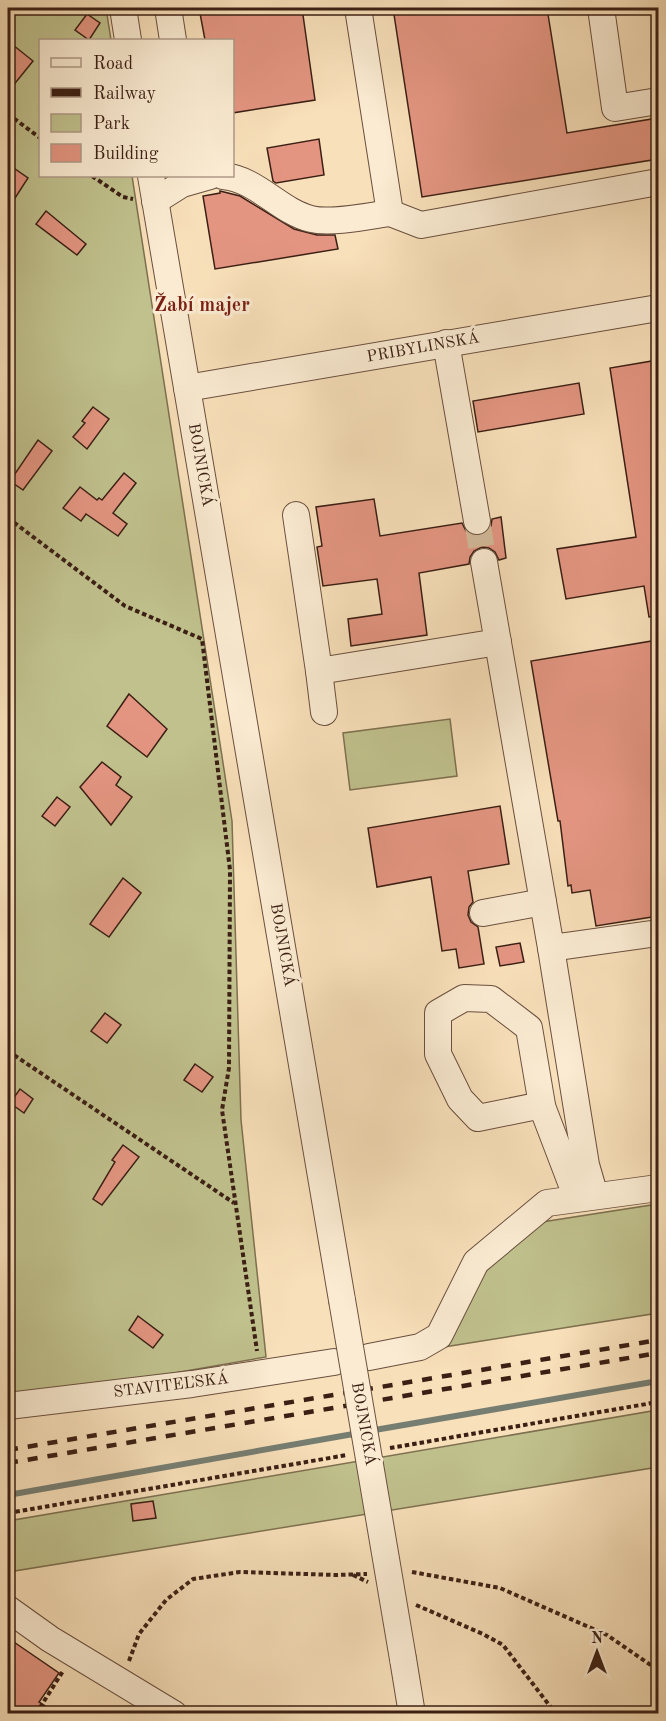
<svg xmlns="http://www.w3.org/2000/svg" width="666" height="1721" font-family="'Old Standard TT',serif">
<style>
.green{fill:#c0c18d;stroke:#7e7050;stroke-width:1.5}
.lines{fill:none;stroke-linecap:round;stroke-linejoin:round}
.stream{stroke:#767e72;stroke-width:6}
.building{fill:#e39581;stroke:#3b1f14;stroke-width:1.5}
.minor-tunnel{stroke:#d2b999;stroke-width:26;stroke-dasharray:26 13;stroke-linecap:butt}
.minor-casing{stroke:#6a4f3e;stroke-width:28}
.path{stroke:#3b1f14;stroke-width:4;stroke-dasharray:4.5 3;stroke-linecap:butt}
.minor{stroke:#faebd2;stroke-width:26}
.rail{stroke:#3b1f14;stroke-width:4.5;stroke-dasharray:10 10;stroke-linecap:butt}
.minor-bridge-casing{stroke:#6a4f3e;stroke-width:28;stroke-linecap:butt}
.minor-bridge{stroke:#faebd2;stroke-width:26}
.labels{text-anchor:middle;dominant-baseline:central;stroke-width:6;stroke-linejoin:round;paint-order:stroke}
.street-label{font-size:16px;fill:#3b1f14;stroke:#faebd2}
.quarter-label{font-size:20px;font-weight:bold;fill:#7a1f14;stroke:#faebd2}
</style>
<rect width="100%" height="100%" fill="#f8e0ba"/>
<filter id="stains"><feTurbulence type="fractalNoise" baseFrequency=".00333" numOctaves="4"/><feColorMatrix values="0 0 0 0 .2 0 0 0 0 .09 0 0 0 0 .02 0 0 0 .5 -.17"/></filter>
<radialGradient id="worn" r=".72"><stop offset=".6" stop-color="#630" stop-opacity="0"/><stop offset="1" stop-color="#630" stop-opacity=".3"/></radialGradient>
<g class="green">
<polygon points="8,8 106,8 111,40 40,40 40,176 132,176 232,821 241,1120 266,1357 8,1402"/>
<polygon points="450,719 457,776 350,790 343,733"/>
<polygon points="658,1204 658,1313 444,1347 480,1276 542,1222"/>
<polygon points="658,1410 658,1467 8,1572 8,1521"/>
</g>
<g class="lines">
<g class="stream">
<polyline points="369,1431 658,1381"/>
<polyline points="8,1495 359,1433"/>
</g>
</g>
<g class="building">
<polygon points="199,8 302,8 315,100 232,113 232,40 205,40"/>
<polygon points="393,8 547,8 567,133 658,118 658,159 422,197"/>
<polygon points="87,14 100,23 89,40 75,30"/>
<polygon points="8,41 33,61 8,92"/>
<polygon points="319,139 324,175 276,183 273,181 267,148"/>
<polygon points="8,164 28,178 8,209"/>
<polygon points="220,191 240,196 294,229 317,235 335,235 338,249 215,269 203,196 220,193"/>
<polygon points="46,211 86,244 77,255 36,224"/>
<polygon points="658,360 658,616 649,617 644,586 566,599 557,549 636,537 610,368"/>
<polygon points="579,383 584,414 478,432 473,401"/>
<polygon points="93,407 109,419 87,449 73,437 85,423 82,421"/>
<polygon points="38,440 52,451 23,490 10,481"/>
<polygon points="124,473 136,483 113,513 127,524 118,536 86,514 81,521 63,508 80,487 97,500 99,498 102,500"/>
<polygon points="374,499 380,536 462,523 466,531 472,535 479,536 487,532 491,526 492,519 501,517 506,558 499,560 495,552 489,548 482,547 474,551 470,557 469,564 419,573 427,635 351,646 348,619 382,614 377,579 323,586 317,547 322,546 316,507"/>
<polygon points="658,640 658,916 596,926 590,890 572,893 571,885 568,886 560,821 558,821 531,661"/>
<polygon points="129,694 167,729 147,757 107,726"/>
<polygon points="102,762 121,777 116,785 132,797 111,825 80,787"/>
<polygon points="57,797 70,807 55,826 42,816"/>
<polygon points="500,806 509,864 468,871 473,902 469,907 468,915 471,922 478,927 484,964 459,968 456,949 442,951 431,877 377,887 368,828"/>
<polygon points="123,878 141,893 109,937 90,924"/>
<polygon points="520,943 524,962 500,966 496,947"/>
<polygon points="105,1013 121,1025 107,1043 91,1031"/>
<polygon points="195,1064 213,1077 202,1092 184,1080"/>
<polygon points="20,1089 33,1099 24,1113 10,1103"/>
<polygon points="123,1145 139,1157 102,1205 93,1199 115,1162 112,1160"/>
<polygon points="138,1316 163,1335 153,1348 129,1330"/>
<polygon points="153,1501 156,1518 133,1521 131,1504"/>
<polygon points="8,1638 59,1673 39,1702 56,1713 24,1713 8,1702"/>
</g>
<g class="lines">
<polyline class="minor-tunnel" points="477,521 484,562"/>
<defs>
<g id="minor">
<polyline points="123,8 128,40"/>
<polyline points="168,8 173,40"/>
<polyline points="358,8 390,213 421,225 658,182"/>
<polyline points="601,8 615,108 658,101"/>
<polyline points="151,176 342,1300"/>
<path d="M 223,176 C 257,179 279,211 311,219 C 331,224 369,216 390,213"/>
<polyline points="155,201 182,184 210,176"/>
<polyline points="446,343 477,521"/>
<polyline points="187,388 658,308"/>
<polyline points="296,515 319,671 498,642"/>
<polyline points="484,562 551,948 658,933"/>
<polyline points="319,671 324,712"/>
<polyline points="483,913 543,902"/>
<polyline points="551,948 586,1165 595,1196"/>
<polyline points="542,1105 478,1118 460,1099 438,1054 438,1013 464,998 491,999 529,1028 542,1105 543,1109 577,1198"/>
<polyline points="369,1357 420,1347 439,1336 476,1262 547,1203 658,1188"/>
<polyline points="8,1406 192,1384 334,1362"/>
<polyline points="8,1609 50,1639 174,1714"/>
<polyline points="403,1659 412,1714"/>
</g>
</defs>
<use href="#minor" class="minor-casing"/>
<g class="path">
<polyline points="8,114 40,138"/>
<polyline points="92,176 123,197 133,199"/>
<polyline points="8,518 125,606 202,639 230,870 229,1068 222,1110 257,1351"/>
<polyline points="8,1051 234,1203"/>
<polyline points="390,1448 658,1402"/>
<polyline points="8,1513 347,1455"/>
<polyline points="412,1572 500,1588 607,1635 658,1670"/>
<polyline points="353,1575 368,1582"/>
<polyline points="416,1605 483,1634 503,1645 556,1714"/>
<polyline points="129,1661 139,1634 166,1600 193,1579 240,1572 337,1575 367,1574"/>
<polyline points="36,1714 63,1671"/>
</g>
<use href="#minor" class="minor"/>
<g class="rail">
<polyline points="8,1450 658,1340"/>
<polyline points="8,1463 658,1353"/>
</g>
<defs>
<polyline id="minor-bridge" points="342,1300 403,1659"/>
</defs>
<use href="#minor-bridge" class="minor-bridge-casing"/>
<use href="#minor-bridge" class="minor-bridge"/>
</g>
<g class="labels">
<g class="street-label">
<text transform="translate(423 348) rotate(-10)">PRIBYLINSKÁ</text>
<text transform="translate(200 465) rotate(80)">BOJNICKÁ</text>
<text transform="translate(282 945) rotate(80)">BOJNICKÁ</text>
<text transform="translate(171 1386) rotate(-7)">STAVITEĽSKÁ</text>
<text transform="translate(363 1424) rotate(80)">BOJNICKÁ</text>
</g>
<g class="quarter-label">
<text x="202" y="306">Žabí majer</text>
</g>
</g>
<rect width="666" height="1721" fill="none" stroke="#f8e0ba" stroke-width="30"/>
<rect x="9" y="9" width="648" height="1703" fill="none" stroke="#3b1f14" stroke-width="3"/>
<rect x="15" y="15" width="636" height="1691" fill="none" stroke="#3b1f14" stroke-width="1.5"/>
<rect x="39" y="39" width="195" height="138" fill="#faebd2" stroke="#ae9986" stroke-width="1.5"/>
<rect x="51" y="58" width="30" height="9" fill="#faebd2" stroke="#ae9986" stroke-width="1.5"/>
<text x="93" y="69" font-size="18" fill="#3b1f14">Road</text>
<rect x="51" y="88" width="30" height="9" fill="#3b1f14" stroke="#ae9986" stroke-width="1.5"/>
<text x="93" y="99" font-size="18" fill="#3b1f14">Railway</text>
<rect x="51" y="114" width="30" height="18" fill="#c0c18d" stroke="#ae9986" stroke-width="1.5"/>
<text x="93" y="129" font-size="18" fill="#3b1f14">Park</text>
<rect x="51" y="144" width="30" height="18" fill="#e39581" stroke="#ae9986" stroke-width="1.5"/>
<text x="93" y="159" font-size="18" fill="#3b1f14">Building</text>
<g transform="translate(597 1652)" stroke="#faebd2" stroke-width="4.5" paint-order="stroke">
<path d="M0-4.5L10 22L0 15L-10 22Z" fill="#3b1f14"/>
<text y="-9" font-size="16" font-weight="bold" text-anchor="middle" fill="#3b1f14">N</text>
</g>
<rect width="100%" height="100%" filter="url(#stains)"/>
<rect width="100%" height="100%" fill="url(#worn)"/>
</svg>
